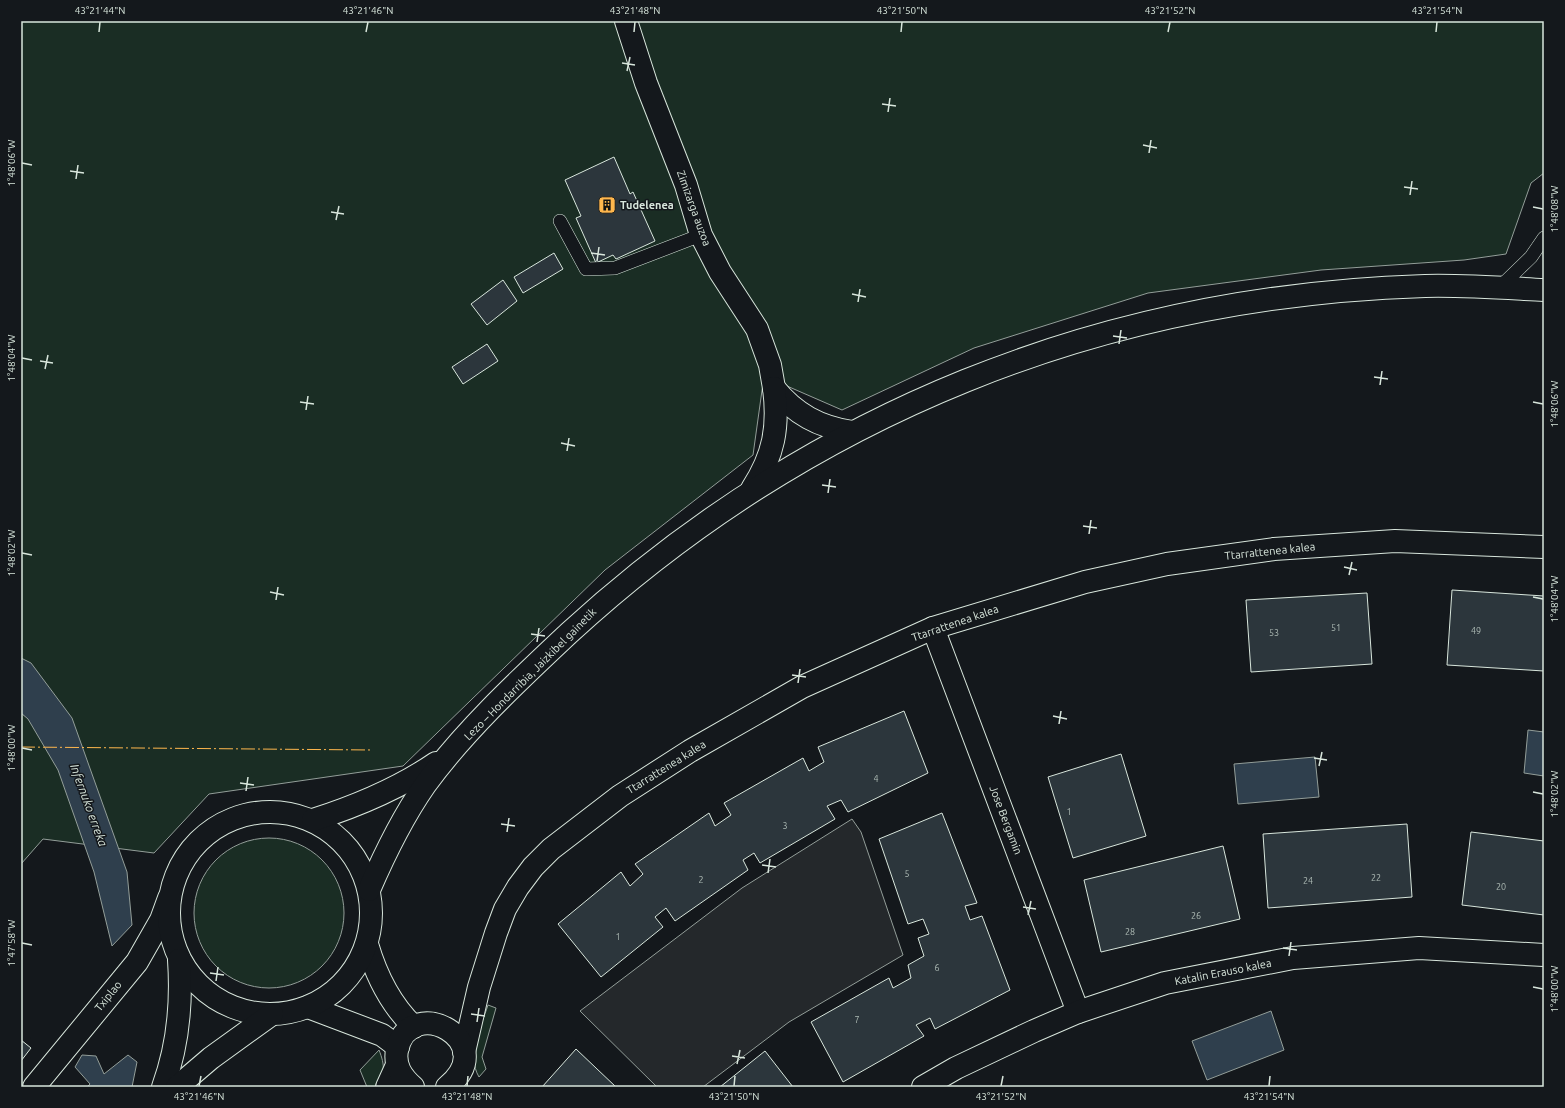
<svg xmlns="http://www.w3.org/2000/svg" width="1565" height="1108" font-family="Ubuntu,sans-serif">
<style>
.green{fill:#1a2d24;stroke:#939e99}
.parking{fill:#24282b;stroke:#939e99}
.water{fill:#2f3f4d;stroke:#939e99}
.building{fill:#2c363c;stroke:#d8e6dc}
.lines{fill:none;stroke-linecap:round;stroke-linejoin:round}
.lane-casing{stroke:#d8e6dc;stroke-width:14}
.street-casing{stroke:#d8e6dc;stroke-width:24}
.secondary-casing{stroke:#d8e6dc;stroke-width:24}
.lane{stroke:#14181c;stroke-width:13}
.street{stroke:#14181c;stroke-width:22}
.secondary{stroke:#14181c;stroke-width:22}
.power{stroke:#ffb74d;stroke-width:1;stroke-dasharray:14 3 2 3;stroke-linecap:butt}
.ticks{fill:none;stroke:#d8e6dc;stroke-width:1.5}
.labels{text-anchor:middle;dominant-baseline:central;stroke-width:3;stroke-linejoin:round;paint-order:stroke}
.number-label{font-size:9px;fill:#adbab4}
.poi-label{font-size:11px;font-weight:bold;fill:#d8e6dc;stroke:#14181c;text-anchor:start}
.street-label{font-size:11px;fill:#d8e6dc;stroke:#14181c}
.water-label{font-size:12px;font-style:italic;fill:#d8e6dc;stroke:#14181c}
.neatline{fill:none;stroke:#d8e6dc;stroke-width:1.5}
.ticks-label{font-size:10px;text-anchor:middle;fill:#d8e6dc}
</style>
<rect width="100%" height="100%" fill="#14181c"/>
<g class="green">
<polygon points="21,21 1544,21 1544,173 1531,183 1506,254 1464,260 1321,270 1148,293 974,348 842,410 764,376 753,455 605,570 403,766 209,794 154,853 43,839 21,864"/>
<circle cx="269" cy="913" r="75"/>
<path d="M 488,1005 L 496,1008 L 482,1057 L 486,1069 L 479,1077 C 466,1055 481,1027 488,1005 Z"/>
<path d="M 379,1050 C 385,1065 386,1076 374,1087 L 367,1087 L 360,1070 Z"/>
</g>
<polygon class="parking" points="852,819 861,832 903,955 789,1022 703,1087 657,1087 580,1011 742,888"/>
<g class="water">
<polygon points="21,658 31,663 72,718 127,872 132,925 112,946 94,872 58,770 28,719 21,713"/>
<polygon points="1528,730 1544,732 1544,776 1524,773"/>
<polygon points="1315,757 1319,797 1238,804 1234,764"/>
<polygon points="1271,1011 1284,1050 1207,1080 1192,1041"/>
<polygon points="82,1055 96,1056 104,1074 128,1055 137,1062 132,1087 87,1087 90,1084 75,1067"/>
</g>
<g class="building">
<polygon points="614,157 630,194 633,192 655,241 616,259 613,255 596,263 576,218 581,216 565,180"/>
<polygon points="554,253 563,269 523,293 514,277"/>
<polygon points="503,280 517,301 487,325 471,304"/>
<polygon points="487,344 498,361 463,384 452,367"/>
<polygon points="1452,590 1544,596 1544,671 1447,665"/>
<polygon points="1367,593 1372,664 1251,672 1246,600"/>
<polygon points="904,711 928,773 848,812 841,800 827,806 835,819 760,863 754,853 743,860 748,870 675,921 666,908 655,917 663,927 601,977 558,924 621,872 630,886 643,874 635,864 709,813 715,826 731,815 724,803 803,758 809,771 824,762 818,747"/>
<polygon points="1121,754 1146,836 1073,858 1048,777"/>
<polygon points="942,813 977,903 965,906 970,920 982,916 1010,990 935,1029 930,1018 916,1025 924,1036 843,1082 811,1022 889,978 893,988 911,978 908,965 924,956 918,938 929,934 923,919 908,924 879,839"/>
<polygon points="1407,824 1412,897 1268,908 1263,834"/>
<polygon points="1471,832 1544,841 1544,915 1462,905"/>
<polygon points="1223,846 1240,919 1101,952 1084,880"/>
<polygon points="21,1040 31,1048 21,1061"/>
<polygon points="576,1049 616,1087 542,1087"/>
<polygon points="765,1051 793,1087 720,1087"/>
</g>
<g class="lines">
<defs>
<g id="lane">
<polyline points="560,221 586,269 615,268 701,235"/>
<polyline points="1499,288 1531,257 1544,238"/>
</g>
<g id="street">
<polyline points="626,21 646,83 686,185 701,235 720,272 757,329 770,365 774,388"/>
<polyline points="933,628 1078,1012"/>
<path d="M 367,944 C 376,975 390,1004 414,1027"/>
<polyline points="308,1007 382,1035 398,1047"/>
<polyline points="464,1052 479,987 496,933 505,909 518,887 533,867 551,849 620,796 690,751 802,687 933,628 1085,582 1167,564 1274,549 1395,541 1544,547"/>
<polyline points="34,1087 137,962 161,920 169,898"/>
<polyline points="387,1087 397,1065"/>
<path d="M 413,1087 C 402,1077 394,1066 397,1050 C 410,991 503,1042 447,1087"/>
<polyline points="923,1087 956,1068 1034,1031 1078,1012 1165,983 1293,958 1419,948 1544,955"/>
</g>
<g id="secondary">
<path d="M 774,388 C 795,414 819,427 852,432"/>
<path d="M 752,489 C 774,455 779,427 774,388"/>
<circle cx="270" cy="913" r="101"/>
<path d="M 313,820 C 357,806 398,789 436,763"/>
<path d="M 369,890 C 385,853 402,818 425,785 C 464,731 520,679 569,633 C 809,413 1101,296 1425,286 C 1465,285 1505,288 1544,290"/>
<path d="M 163,1087 C 178,1046 182,1003 179,960"/>
<polyline points="177,1087 211,1058 272,1014"/>
</g>
</defs>
<use href="#lane" class="lane-casing"/>
<use href="#street" class="street-casing"/>
<use href="#secondary" class="secondary-casing"/>
<use href="#lane" class="lane"/>
<use href="#street" class="street"/>
<use href="#secondary" class="secondary"/>
<polyline class="power" points="21,747 372,750"/>
</g>
<path class="ticks" d="M 99,32 L 100,22M 366,32 L 368,22M 634,32 L 635,22M 901,32 L 902,22M 1168,32 L 1170,22M 1436,32 L 1437,22M 622,63 L 635,65M 627,71 L 630,57M 882,104 L 896,106M 888,112 L 890,98M 1143,145 L 1157,148M 1149,153 L 1151,140M 22,163 L 32,165M 70,171 L 84,173M 76,179 L 78,165M 1404,187 L 1418,189M 1410,195 L 1412,181M 1533,207 L 1543,209M 331,212 L 344,214M 336,220 L 339,206M 591,253 L 605,255M 597,261 L 599,247M 852,294 L 866,297M 858,302 L 860,289M 1113,336 L 1127,338M 1119,344 L 1121,330M 22,358 L 32,360M 40,361 L 53,363M 45,369 L 48,355M 1374,377 L 1388,379M 1380,385 L 1382,371M 300,402 L 314,404M 1533,402 L 1543,404M 306,410 L 308,396M 561,443 L 575,446M 567,451 L 569,438M 822,485 L 836,487M 828,493 L 830,479M 1083,526 L 1097,528M 1089,534 L 1091,520M 22,553 L 32,555M 1344,567 L 1357,570M 1349,575 L 1352,562M 270,592 L 284,595M 1533,597 L 1543,599M 276,600 L 278,587M 531,634 L 545,636M 537,642 L 539,628M 792,675 L 806,677M 798,683 L 800,669M 1053,716 L 1067,719M 1059,724 L 1061,711M 22,748 L 32,750M 1314,758 L 1327,760M 1319,766 L 1322,752M 240,783 L 254,785M 246,791 L 248,777M 1533,792 L 1543,794M 501,824 L 515,826M 507,832 L 509,818M 762,865 L 776,867M 768,873 L 770,859M 1023,907 L 1036,909M 1028,915 L 1031,901M 22,943 L 32,945M 1283,948 L 1297,950M 1289,956 L 1291,942M 210,973 L 224,975M 216,981 L 218,967M 1533,987 L 1543,989M 471,1014 L 485,1016M 477,1022 L 479,1008M 732,1056 L 745,1058M 737,1064 L 740,1050M 199,1086 L 201,1076M 467,1086 L 468,1076M 734,1086 L 735,1076M 1001,1086 L 1003,1076M 1269,1086 L 1270,1076"/>
<defs>
<symbol id="building-square" viewBox="-11 -11 22 22"><rect x="-9" y="-9" width="18" height="18" rx="4" fill="#ffb74d" stroke="#14181c"/><path d="M-4-6H4V6H1V3H-1V6H-4ZM-2.5-4.3h1.7v1.8h-1.7ZM.8-4.3h1.7v1.8H.8ZM-2.5-1h1.7V.8h-1.7ZM.8-1h1.7V.8H.8Z" fill="#111"/></symbol>
</defs>
<g fill-rule="evenodd">
<use href="#building-square" x="597" y="195" width="20" height="20"/>
</g>
<g class="labels">
<g class="number-label">
<text x="1336" y="628">51</text>
<text x="1476" y="631">49</text>
<text x="1274" y="633">53</text>
<text x="876" y="779">4</text>
<text x="1069" y="812">1</text>
<text x="785" y="826">3</text>
<text x="907" y="874">5</text>
<text x="1376" y="878">22</text>
<text x="701" y="880">2</text>
<text x="1308" y="881">24</text>
<text x="1501" y="887">20</text>
<text x="1196" y="916">26</text>
<text x="1130" y="932">28</text>
<text x="618" y="937">1</text>
<text x="937" y="968">6</text>
<text x="857" y="1020">7</text>
</g>
<g class="poi-label">
<text x="620" y="205">Tudelenea</text>
</g>
<g class="street-label">
<text transform="translate(694 208) rotate(70)">Zimizarga auzoa</text>
<text transform="translate(1270 551) rotate(-6)">Ttarrattenea kalea</text>
<text transform="translate(955 623) rotate(-19)">Ttarrattenea kalea</text>
<text transform="translate(530 674) rotate(-45)">Lezo – Hondarribia, Jaizkibel gainetik</text>
<text transform="translate(666 767) rotate(-32)">Ttarrattenea kalea</text>
<text transform="translate(1006 820) rotate(69)">Jose Bergamin</text>
<text transform="translate(1223 972) rotate(-11)">Katalin Erauso kalea</text>
<text transform="translate(108 996) rotate(-51)">Txiplao</text>
</g>
<g class="water-label">
<text transform="translate(89 805) rotate(70)">Infernuko erreka</text>
</g>
</g>
<rect width="1565" height="1108" fill="none" stroke="#14181c" stroke-width="44"/>
<rect x="22" y="22" width="1521" height="1064" class="neatline"/>
<g class="ticks-label">
<text x="100" y="14">43°21'44"N</text>
<text x="368" y="14">43°21'46"N</text>
<text x="635" y="14">43°21'48"N</text>
<text x="902" y="14">43°21'50"N</text>
<text x="1170" y="14">43°21'52"N</text>
<text x="1437" y="14">43°21'54"N</text>
<text transform="translate(11 163) rotate(-90)" y="4">1°48'06"W</text>
<text transform="translate(1554 209) rotate(-90)" y="4">1°48'08"W</text>
<text transform="translate(11 358) rotate(-90)" y="4">1°48'04"W</text>
<text transform="translate(1554 404) rotate(-90)" y="4">1°48'06"W</text>
<text transform="translate(11 553) rotate(-90)" y="4">1°48'02"W</text>
<text transform="translate(1554 599) rotate(-90)" y="4">1°48'04"W</text>
<text transform="translate(11 748) rotate(-90)" y="4">1°48'00"W</text>
<text transform="translate(1554 794) rotate(-90)" y="4">1°48'02"W</text>
<text transform="translate(11 943) rotate(-90)" y="4">1°47'58"W</text>
<text transform="translate(1554 989) rotate(-90)" y="4">1°48'00"W</text>
<text x="199" y="1100">43°21'46"N</text>
<text x="467" y="1100">43°21'48"N</text>
<text x="734" y="1100">43°21'50"N</text>
<text x="1001" y="1100">43°21'52"N</text>
<text x="1269" y="1100">43°21'54"N</text>
</g>
</svg>
